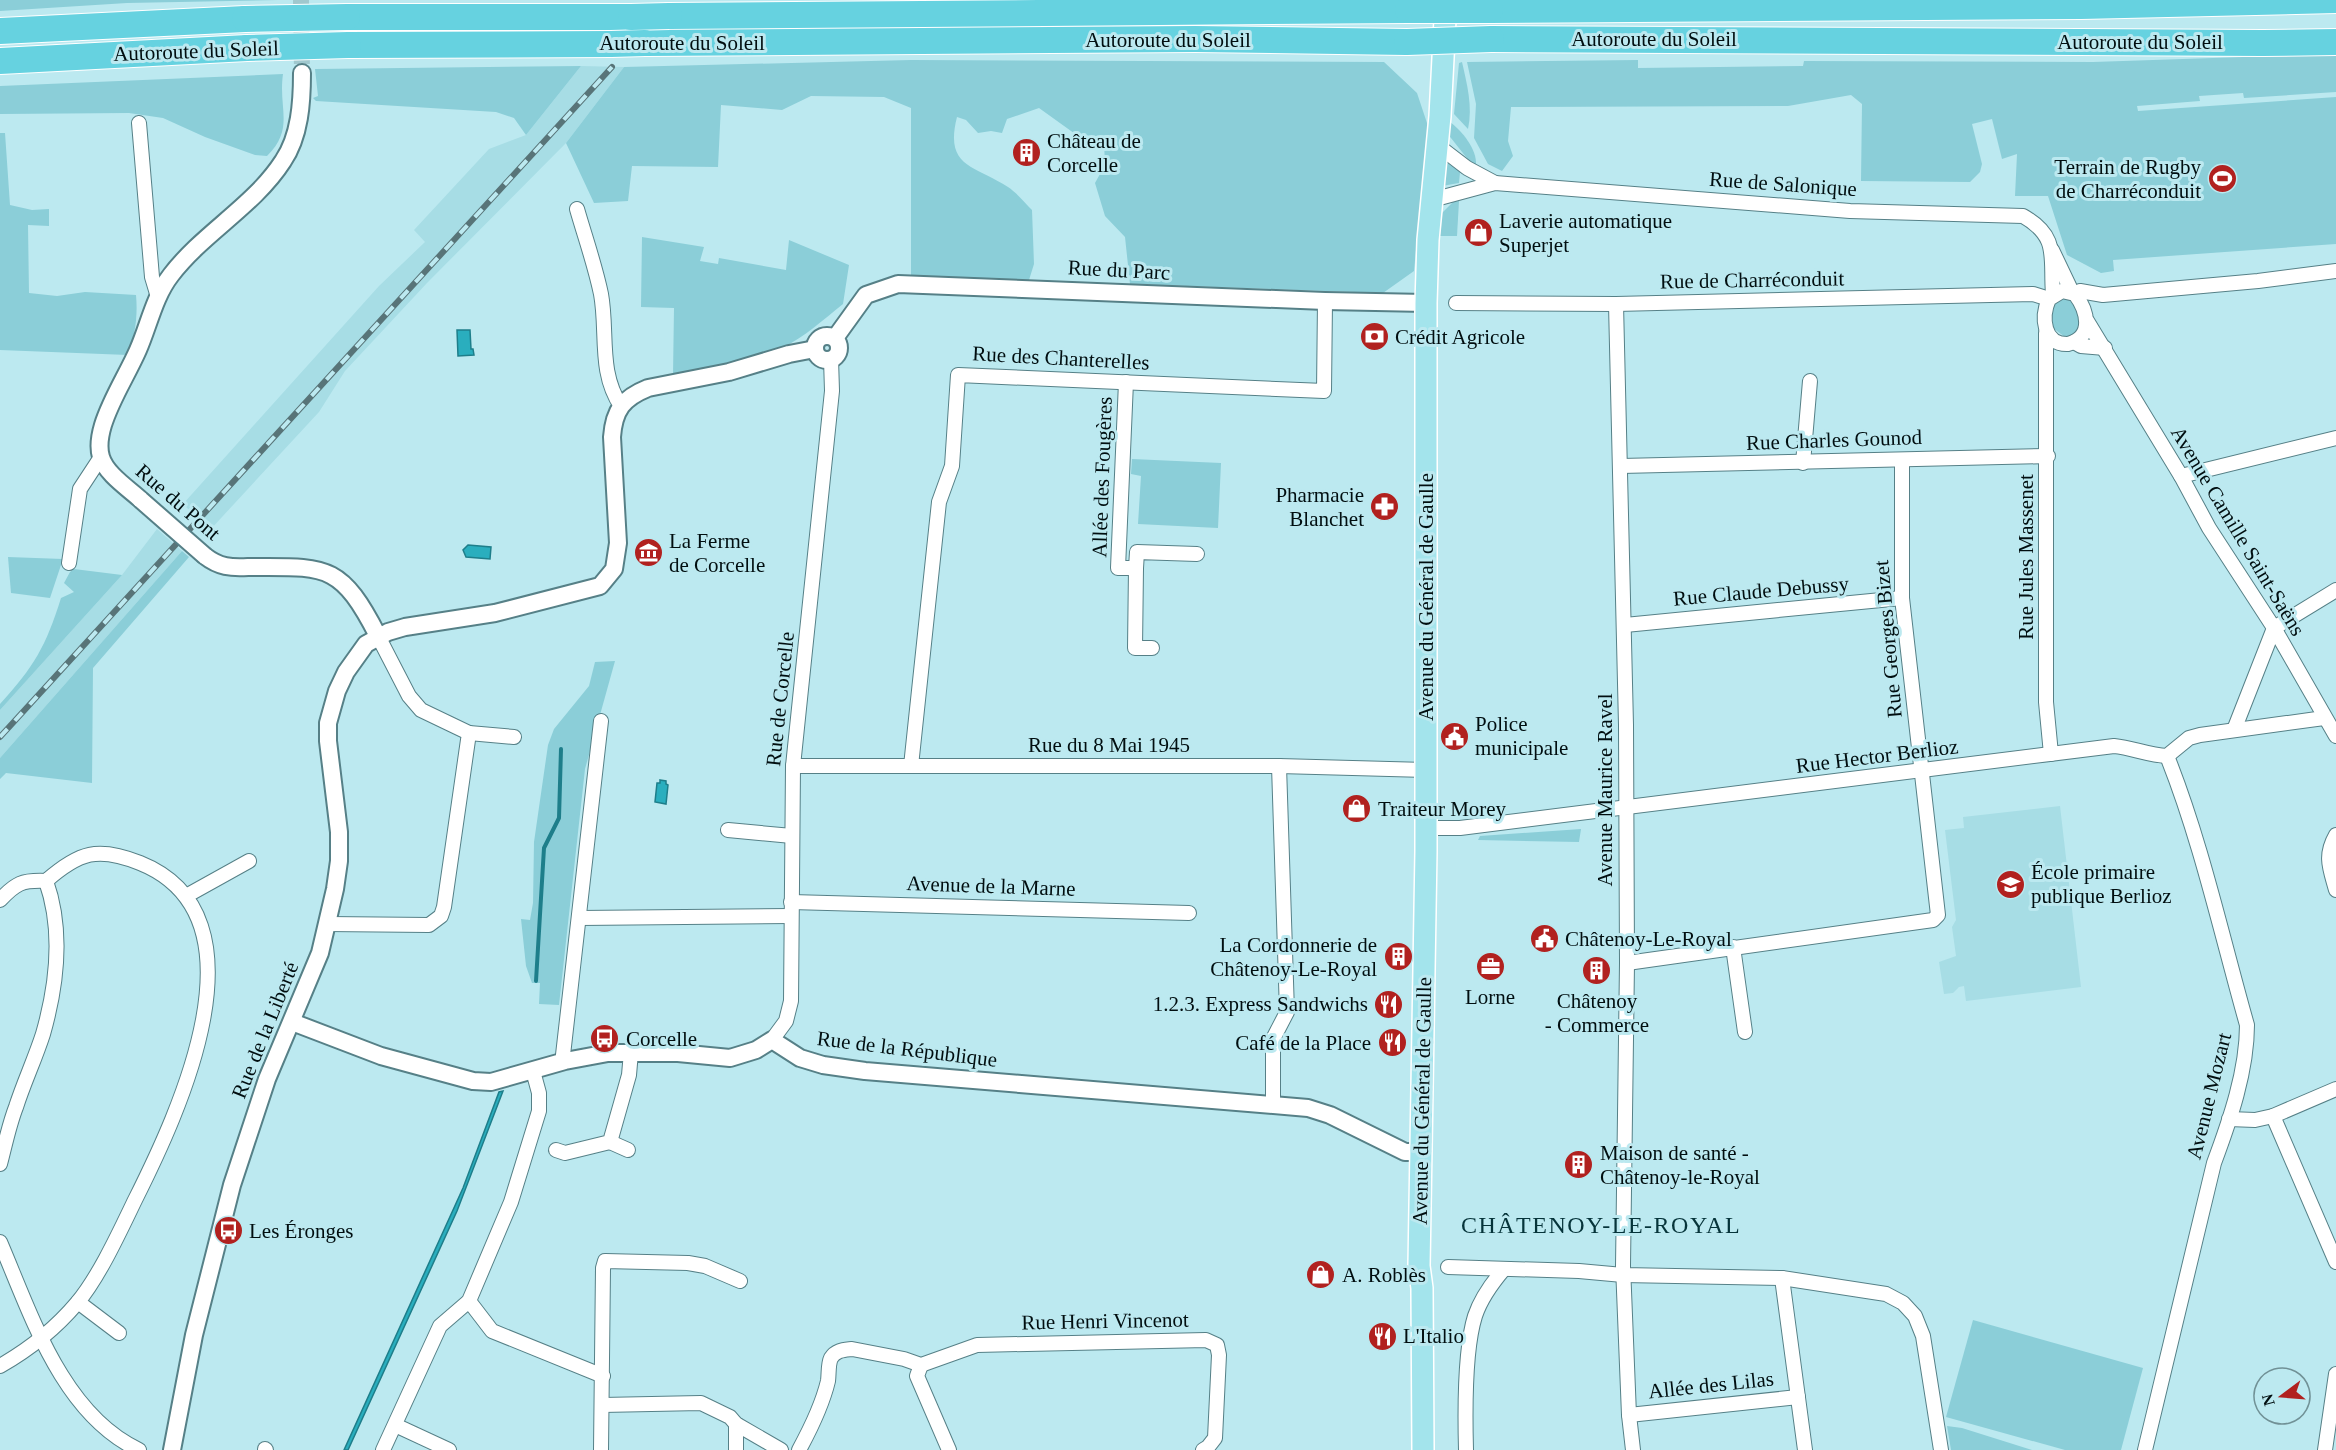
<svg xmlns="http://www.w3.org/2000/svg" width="2336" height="1450" font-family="'Times New Roman',serif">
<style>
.built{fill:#a7dde5}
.green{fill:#8bced8}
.water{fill:#2aaebe;stroke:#1e7e8a;stroke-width:1.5}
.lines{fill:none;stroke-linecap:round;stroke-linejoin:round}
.stream{stroke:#1e7e8a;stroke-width:4}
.tertiary-tunnel{stroke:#a0c8ce;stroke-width:16;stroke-dasharray:16 8;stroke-linecap:butt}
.minor-casing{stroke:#568087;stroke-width:16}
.tertiary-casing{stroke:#568087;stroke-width:20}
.primary-casing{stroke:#fff;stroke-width:24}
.motorway-casing{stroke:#fff;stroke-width:28}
.minor{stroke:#fff;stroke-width:14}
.tertiary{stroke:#fff;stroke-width:16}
.primary{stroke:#a3e4ec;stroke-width:21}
.motorway{stroke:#66d2e0;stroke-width:26}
.rail-casing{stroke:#587478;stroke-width:6}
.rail{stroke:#bce9f0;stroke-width:4;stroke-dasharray:11;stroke-linecap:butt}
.tertiary-bridge-casing{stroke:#568087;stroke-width:20;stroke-linecap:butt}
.motorway-bridge-casing{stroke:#fff;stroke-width:28;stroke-linecap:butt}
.tertiary-bridge{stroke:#fff;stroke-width:16}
.motorway-bridge{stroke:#66d2e0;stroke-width:26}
.labels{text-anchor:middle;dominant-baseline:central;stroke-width:6;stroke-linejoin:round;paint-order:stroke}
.street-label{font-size:21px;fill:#010e10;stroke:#bce9f0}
.poi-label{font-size:21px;fill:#010e10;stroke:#bce9f0;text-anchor:start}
.quarter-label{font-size:24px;letter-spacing:1.5px;fill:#06343a;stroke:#bce9f0}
</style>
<rect width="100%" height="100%" fill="#bce9f0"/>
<g class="built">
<polygon points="581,66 624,67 566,143 427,283 345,371 319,412 210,530 183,504 379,286 425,242 414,230 489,149 526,135"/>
<polygon points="157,529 182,551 0,758 0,710 122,575"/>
<polygon points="2060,806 2081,987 1966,1001 1964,986 1959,987 1953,993 1944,994 1939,962 1956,956 1952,927 1956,920 1945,830 1964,828 1963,817"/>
</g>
<g class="green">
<polygon points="0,0 278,0 127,3 0,11"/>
<polygon points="2336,54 2336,92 2244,98 2243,93 2199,96 2200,101 2137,106 2138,111 2336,97 2336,244 2113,260 2114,271 2101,273 2067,255 2048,196 2015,196 2017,154 2002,159 1992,119 1972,124 1982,164 1980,172 1970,182 1861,181 1862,104 1851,95 1788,106 1511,107 1508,141 1513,156 1502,171 1488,164 1474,138 1476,104 1467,62 1638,60 1638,68 1803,66 1804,61 2093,62"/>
<path d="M 911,60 L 1384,62 L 1417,93 L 1428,126 L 1414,271 L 1383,293 L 1130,284 L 1125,237 L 1105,216 L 1095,183 L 1105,165 L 1104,142 L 1078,136 L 1039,108 L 1007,119 L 1002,133 L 991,131 L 978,133 L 966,120 L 957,117 C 944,168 975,165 1008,187 C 1017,193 1025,203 1032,210 L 1034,264 L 1029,280 L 911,276 L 911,108 L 884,97 L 811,96 L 782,110 L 721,105 L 718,167 L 632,166 L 628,201 L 594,203 L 566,143 L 624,67 Z"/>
<path d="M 1462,62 C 1467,84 1473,107 1468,129 L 1454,114 L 1459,63 Z"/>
<polygon points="581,66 526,135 514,118 496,112 316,101 313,98 318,96 315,69"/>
<path d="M 283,74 C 278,109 295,128 267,156 L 255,155 L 205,137 L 163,118 L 129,113 L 0,114 L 0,86 Z"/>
<path d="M 1450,122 C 1462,131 1477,149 1476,165 L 1470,162 L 1447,133 Z"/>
<path d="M 0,133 L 5,133 L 10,205 L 32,210 L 49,209 L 49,226 L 28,225 L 29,293 L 57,296 L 85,292 L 136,295 C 138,316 135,336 128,355 L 0,350 Z"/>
<polygon points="1445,161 1460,172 1459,183 1442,186"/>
<polygon points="1459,201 1457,236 1440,236 1442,213 1453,202"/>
<path d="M 642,237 L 704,247 L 700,261 L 718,264 L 719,258 L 786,270 L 789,240 L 849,265 L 843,304 C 824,319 805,337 782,348 C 749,364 709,368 673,375 L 674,308 L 641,307 Z"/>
<polygon points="2067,297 2073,301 2082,321 2079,330 2073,336 2065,337 2053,328 2052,302 2057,298"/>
<polygon points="1132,459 1221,463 1218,528 1138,524 1141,476 1131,474"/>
<polygon points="182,551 189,557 93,668 92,783 6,773 0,779 0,758"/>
<polygon points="8,557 63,559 50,598 11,593"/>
<path d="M 74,569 L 122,575 L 0,710 L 0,704 C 34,667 46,646 61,598 L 74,592 L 64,583 L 70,572 Z"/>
<polygon points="615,661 585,769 559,1005 539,1004 540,983 532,983 526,966 521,919 530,920 533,903 534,842 548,745 554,729 589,686 595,662"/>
<polygon points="1581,829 1579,842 1478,840 1480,836"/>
<polygon points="1973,1320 2143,1368 2121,1450 2065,1450 1946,1417"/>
<polygon points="1947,1426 1962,1428 2032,1450 1951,1450"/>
</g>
<g class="water">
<polygon points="470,330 471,349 473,349 474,355 458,356 457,330"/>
<polygon points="468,545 491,547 490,559 466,557 463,550"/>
<polygon points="660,780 666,781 666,784 668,785 666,804 655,802 657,783 660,783"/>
<polygon points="503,1091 457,1211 348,1450 344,1450 463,1188 499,1092"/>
</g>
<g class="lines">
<polyline class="stream" points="536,981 544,848 559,818 561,749"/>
<polyline class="tertiary-tunnel" points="301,0 302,73"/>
<defs>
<g id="minor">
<polyline points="139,123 152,277 158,297"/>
<polyline points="1437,145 1467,168 1495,183"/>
<path d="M 1432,200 L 1495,183 L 1850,211 L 2023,216 C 2060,237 2050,258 2053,294"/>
<path d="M 577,209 C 585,237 595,265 601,294 C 608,332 598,372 621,406"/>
<polyline points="2052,250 2072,292"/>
<path d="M 2062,291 L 2075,294 C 2087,310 2095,337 2068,344 C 2043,345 2041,317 2049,299 Z"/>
<polyline points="2075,294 2080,291 2103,295 2258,281 2336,271"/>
<polyline points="1456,303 1616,304 2033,294 2049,299"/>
<polyline points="1616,304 1626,725 1627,963 1623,1266 1629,1415 1633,1450"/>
<polyline points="2087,321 2181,476 2209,528 2274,628 2336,736"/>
<polyline points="2046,333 2046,702 2051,754"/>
<polyline points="2074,342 2081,346 2105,348"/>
<polyline points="1126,382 1118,568 1136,568 1135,648 1152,648"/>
<polyline points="1803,463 1810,381"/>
<polyline points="1621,466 2048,456"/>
<polyline points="2181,476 2336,438"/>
<polyline points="69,563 80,489 101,457"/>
<polyline points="1136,568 1137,552 1197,554"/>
<polyline points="1625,625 1902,598"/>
<polyline points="2234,730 2274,628 2336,590"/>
<polyline points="469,733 514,737"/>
<polyline points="793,766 1279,766 1426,770"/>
<polyline points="911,766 939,502 952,466 958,375 1324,391 1325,301"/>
<path d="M 1426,828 L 1460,828 L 2114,746 C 2133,748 2148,755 2167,756 L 2189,738 L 2200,735 L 2324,718"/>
<polyline points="728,830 792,836"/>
<path d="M 2336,835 C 2324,856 2330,868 2336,890"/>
<polyline points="186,896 249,861"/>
<path d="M 0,900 C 16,883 22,880 46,881 C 79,852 98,846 140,863 C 272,916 178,1114 135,1200 C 120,1231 99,1277 77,1303 C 56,1328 28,1350 0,1366"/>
<polyline points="791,902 1189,913"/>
<polyline points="579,918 791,916"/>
<polyline points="327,924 429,925 441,916 444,907 469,733 421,710 409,696 378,636"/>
<polyline points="1733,947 1745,1032"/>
<polyline points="1627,963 1933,920 1938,915 1902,598 1902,460"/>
<polyline points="772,1040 786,1021 791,1001 793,766 832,391 831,359"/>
<polyline points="565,1061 563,1055 601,721"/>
<polyline points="1273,1104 1273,1039 1287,1012 1279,766"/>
<polyline points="2273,1116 2336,1262"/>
<polyline points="2229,1119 2255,1120 2273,1116 2336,1089"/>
<polyline points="610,1142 628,1150"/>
<polyline points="556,1150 565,1153 610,1142 629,1075 631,1052"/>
<path d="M 0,1164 C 5,1145 9,1125 16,1107 C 24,1082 35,1059 43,1034 C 57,985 63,929 46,881"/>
<path d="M 0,1242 C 31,1314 62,1414 139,1450"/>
<polyline points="1448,1267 1579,1271 1623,1275 1782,1278 1886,1294 1903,1303 1915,1316 1923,1336 1941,1450"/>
<polyline points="1782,1278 1805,1450"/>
<polyline points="469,1301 492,1331 603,1376"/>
<polyline points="78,1302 119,1333"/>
<polyline points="921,1365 917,1376 949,1450"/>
<polyline points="602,1405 701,1403 730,1417 736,1424 781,1450"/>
<polyline points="1629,1415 1798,1397"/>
<polyline points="736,1424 736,1450"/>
<polyline points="395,1425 449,1450"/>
<polyline points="265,1449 266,1450"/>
<polyline points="383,1450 440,1326 469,1301 511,1202 539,1111 539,1093 533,1071"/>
<polyline points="601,1450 603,1268 605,1261 688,1263 705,1266 740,1281"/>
<path d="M 799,1450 C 811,1428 822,1406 828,1381 C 829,1374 828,1364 831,1358 C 836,1350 844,1350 852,1349 L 904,1359 L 921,1365 L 977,1345 L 1206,1340 L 1217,1345 L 1219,1355 L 1215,1438 L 1208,1447 L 1203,1450"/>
<path d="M 1466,1450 C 1465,1413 1464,1351 1475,1316 C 1481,1298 1492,1283 1504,1269"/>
<path d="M 2145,1450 L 2214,1163 C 2230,1120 2247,1071 2247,1025 C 2222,937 2201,841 2167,756"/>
<polyline points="2325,1450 2336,1374"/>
</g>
<g id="tertiary">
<circle cx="827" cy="348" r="12"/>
<polyline points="835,338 866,295 898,284 1325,301 1426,303"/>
<path d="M 141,500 C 128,488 106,474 101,457 C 98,447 100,435 103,425 C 111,399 127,375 138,350 C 149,325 154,297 171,275 C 203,233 254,206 283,161 C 300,136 302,102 302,73"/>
<path d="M 205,556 C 219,567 231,568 248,567 C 326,567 340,562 378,636"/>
<polyline points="292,1022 381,1056 473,1081 491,1082 565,1061 608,1053 678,1053 730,1058 756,1050 772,1040 800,1058 823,1065 865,1071 1308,1108 1330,1115 1405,1152 1422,1152"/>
<path d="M 172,1450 L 194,1335 L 232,1185 L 267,1079 L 320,953 L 335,889 L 339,861 L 339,832 L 328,741 L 328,723 L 337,691 L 346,672 L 366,644 L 388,632 L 405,627 L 495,613 L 600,586 L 614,569 L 618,543 L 612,437 C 614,410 623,398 648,388 L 729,372 L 789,354 L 815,349"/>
</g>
<polyline id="primary" points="1423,1450 1422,1288 1419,1266 1426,851 1426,303 1428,240 1440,116 1446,0"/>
<g id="motorway">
<polyline points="1490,10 2081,6 2336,0"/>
<polyline points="669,16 1408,10"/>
<polyline points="347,17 631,17"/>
<polyline points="0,31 245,19"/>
<polyline points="1491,39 2263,43 2336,42"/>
<polyline points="645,43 1195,39 1407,42"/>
<polyline points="348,45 611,44"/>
<polyline points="0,61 247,48"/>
</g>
</defs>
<use href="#minor" class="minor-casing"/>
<use href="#tertiary" class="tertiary-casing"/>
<use href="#primary" class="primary-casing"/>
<use href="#motorway" class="motorway-casing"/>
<use href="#minor" class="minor"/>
<use href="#tertiary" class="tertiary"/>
<use href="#primary" class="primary"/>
<use href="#motorway" class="motorway"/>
<defs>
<polyline id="rail" points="0,737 612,67"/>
</defs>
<use href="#rail" class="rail-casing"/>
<use href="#rail" class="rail"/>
<defs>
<polyline id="tertiary-bridge" points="141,500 205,556"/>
<g id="motorway-bridge">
<polyline points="1408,10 1490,10"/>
<polyline points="631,17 669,16"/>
<polyline points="245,19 347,17"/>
<polyline points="1407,42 1491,39"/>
<polyline points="611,44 645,43"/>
<polyline points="247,48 348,45"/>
</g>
</defs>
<use href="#tertiary-bridge" class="tertiary-bridge-casing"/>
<use href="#motorway-bridge" class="motorway-bridge-casing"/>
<use href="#tertiary-bridge" class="tertiary-bridge"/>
<use href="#motorway-bridge" class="motorway-bridge"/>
</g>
<defs>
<symbol id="building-disc" viewBox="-11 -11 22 22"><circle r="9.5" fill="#b1211f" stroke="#bce9f0"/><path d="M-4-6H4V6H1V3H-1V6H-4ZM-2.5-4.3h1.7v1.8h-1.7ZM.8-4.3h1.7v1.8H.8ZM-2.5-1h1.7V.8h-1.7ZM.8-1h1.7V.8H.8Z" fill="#fff"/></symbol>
<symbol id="stadium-disc" viewBox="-11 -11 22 22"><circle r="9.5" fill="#b1211f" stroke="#bce9f0"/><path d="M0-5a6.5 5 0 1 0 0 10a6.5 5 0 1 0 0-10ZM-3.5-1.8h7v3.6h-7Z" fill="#fff"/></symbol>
<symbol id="shop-disc" viewBox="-11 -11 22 22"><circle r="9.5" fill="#b1211f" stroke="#bce9f0"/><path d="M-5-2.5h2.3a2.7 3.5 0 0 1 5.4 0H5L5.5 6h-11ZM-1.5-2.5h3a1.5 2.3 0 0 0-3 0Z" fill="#fff"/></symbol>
<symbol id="bank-disc" viewBox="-11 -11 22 22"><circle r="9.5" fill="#b1211f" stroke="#bce9f0"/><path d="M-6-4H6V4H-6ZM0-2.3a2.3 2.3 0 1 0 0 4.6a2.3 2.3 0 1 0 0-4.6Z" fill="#fff"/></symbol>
<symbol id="pharmacy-disc" viewBox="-11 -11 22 22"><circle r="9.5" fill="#b1211f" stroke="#bce9f0"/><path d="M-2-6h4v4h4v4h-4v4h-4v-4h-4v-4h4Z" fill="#fff"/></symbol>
<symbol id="museum-disc" viewBox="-11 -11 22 22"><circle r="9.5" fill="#b1211f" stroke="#bce9f0"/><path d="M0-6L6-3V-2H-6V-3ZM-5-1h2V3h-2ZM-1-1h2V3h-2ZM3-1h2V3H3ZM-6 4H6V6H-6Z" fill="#fff"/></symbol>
<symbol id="civic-disc" viewBox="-11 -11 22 22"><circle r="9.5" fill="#b1211f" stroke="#bce9f0"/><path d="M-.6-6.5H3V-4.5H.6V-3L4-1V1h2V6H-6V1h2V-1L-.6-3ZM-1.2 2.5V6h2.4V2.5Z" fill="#fff"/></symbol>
<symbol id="school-disc" viewBox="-11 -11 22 22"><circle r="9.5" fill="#b1211f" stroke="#bce9f0"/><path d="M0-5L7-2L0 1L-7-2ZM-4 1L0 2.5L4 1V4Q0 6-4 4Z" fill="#fff"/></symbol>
<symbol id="office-disc" viewBox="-11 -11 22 22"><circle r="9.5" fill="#b1211f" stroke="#bce9f0"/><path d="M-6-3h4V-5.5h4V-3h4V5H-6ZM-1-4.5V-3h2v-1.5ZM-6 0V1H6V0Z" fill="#fff"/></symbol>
<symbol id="restaurant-disc" viewBox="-11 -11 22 22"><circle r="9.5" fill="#b1211f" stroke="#bce9f0"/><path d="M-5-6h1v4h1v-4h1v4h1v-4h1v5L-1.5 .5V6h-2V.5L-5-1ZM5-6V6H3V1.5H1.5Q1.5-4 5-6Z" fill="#fff"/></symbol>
<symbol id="bus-disc" viewBox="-11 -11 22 22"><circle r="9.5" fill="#b1211f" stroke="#bce9f0"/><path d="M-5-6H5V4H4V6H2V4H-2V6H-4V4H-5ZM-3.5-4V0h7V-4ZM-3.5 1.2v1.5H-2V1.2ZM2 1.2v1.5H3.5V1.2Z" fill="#fff"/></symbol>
</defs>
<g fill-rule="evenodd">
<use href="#building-disc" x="1010" y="136" width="33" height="33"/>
<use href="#stadium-disc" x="2206" y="162" width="33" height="33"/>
<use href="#shop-disc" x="1462" y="216" width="33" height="33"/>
<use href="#bank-disc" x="1358" y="320" width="33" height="33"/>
<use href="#pharmacy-disc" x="1368" y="490" width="33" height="33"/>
<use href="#museum-disc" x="632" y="536" width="33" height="33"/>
<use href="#civic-disc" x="1438" y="720" width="33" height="33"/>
<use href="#shop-disc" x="1340" y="792" width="33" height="33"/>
<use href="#school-disc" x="1994" y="868" width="33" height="33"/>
<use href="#civic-disc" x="1528" y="922" width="33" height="33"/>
<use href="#building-disc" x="1382" y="940" width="33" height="33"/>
<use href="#office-disc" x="1474" y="950" width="33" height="33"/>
<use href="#building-disc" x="1580" y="954" width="33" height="33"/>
<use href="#restaurant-disc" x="1372" y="988" width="33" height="33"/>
<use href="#bus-disc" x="588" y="1022" width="33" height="33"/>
<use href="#restaurant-disc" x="1376" y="1026" width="33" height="33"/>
<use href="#building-disc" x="1562" y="1148" width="33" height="33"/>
<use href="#bus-disc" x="212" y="1214" width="33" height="33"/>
<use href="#shop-disc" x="1304" y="1258" width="33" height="33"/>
<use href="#restaurant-disc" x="1366" y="1320" width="33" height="33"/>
</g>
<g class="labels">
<g class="street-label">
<text x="1654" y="39">Autoroute du Soleil</text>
<text x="1168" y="40">Autoroute du Soleil</text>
<text x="2140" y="42">Autoroute du Soleil</text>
<text x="682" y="43">Autoroute du Soleil</text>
<text transform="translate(196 51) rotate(-2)">Autoroute du Soleil</text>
<text transform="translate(1783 184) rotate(4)">Rue de Salonique</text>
<text transform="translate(1119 270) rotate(3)">Rue du Parc</text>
<text transform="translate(1752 280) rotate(-1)">Rue de Charréconduit</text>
<text transform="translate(1061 358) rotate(3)">Rue des Chanterelles</text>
<text transform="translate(1834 440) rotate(-2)">Rue Charles Gounod</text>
<text transform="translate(1102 477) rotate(-88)">Allée des Fougères</text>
<text transform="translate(178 502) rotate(41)">Rue du Pont</text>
<text transform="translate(2238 531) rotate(59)">Avenue Camille Saint-Saëns</text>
<text transform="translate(2026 557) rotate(-90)">Rue Jules Massenet</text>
<text transform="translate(1761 591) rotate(-5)">Rue Claude Debussy</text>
<text transform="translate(1426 597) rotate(-90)">Avenue du Général de Gaulle</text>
<text transform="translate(1888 639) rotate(-95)">Rue Georges Bizet</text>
<text transform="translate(780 699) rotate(-84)">Rue de Corcelle</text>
<text x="1109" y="745">Rue du 8 Mai 1945</text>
<text transform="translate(1877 756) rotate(-7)">Rue Hector Berlioz</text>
<text transform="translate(1605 790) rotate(-90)">Avenue Maurice Ravel</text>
<text transform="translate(991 886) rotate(2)">Avenue de la Marne</text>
<text transform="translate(265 1030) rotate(-68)">Rue de la Liberté</text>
<text transform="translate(907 1049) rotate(7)">Rue de la République</text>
<text transform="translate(2209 1096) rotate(-76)">Avenue Mozart</text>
<text transform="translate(1422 1101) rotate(-89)">Avenue du Général de Gaulle</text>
<text transform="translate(1105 1321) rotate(-1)">Rue Henri Vincenot</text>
<text transform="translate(1711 1385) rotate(-6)">Allée des Lilas</text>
</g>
<g class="poi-label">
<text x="1047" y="141">Château de<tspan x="1047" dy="24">Corcelle</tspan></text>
<text x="2201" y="167" text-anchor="end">Terrain de Rugby<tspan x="2201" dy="24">de Charréconduit</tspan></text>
<text x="1499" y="221">Laverie automatique<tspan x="1499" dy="24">Superjet</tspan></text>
<text x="1395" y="337">Crédit Agricole</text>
<text x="1364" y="495" text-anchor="end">Pharmacie<tspan x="1364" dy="24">Blanchet</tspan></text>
<text x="669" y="541">La Ferme<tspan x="669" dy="24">de Corcelle</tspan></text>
<text x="1475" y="724">Police<tspan x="1475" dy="24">municipale</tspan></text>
<text x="1378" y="809">Traiteur Morey</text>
<text x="2031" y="872">École primaire<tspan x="2031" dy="24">publique Berlioz</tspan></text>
<text x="1565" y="939">Châtenoy-Le-Royal</text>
<text x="1377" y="945" text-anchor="end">La Cordonnerie de<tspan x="1377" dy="24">Châtenoy-Le-Royal</tspan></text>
<text x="1490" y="997" text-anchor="middle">Lorne</text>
<text x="1597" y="1001" text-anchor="middle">Châtenoy<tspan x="1597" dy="24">- Commerce</tspan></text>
<text x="1368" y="1004" text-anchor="end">1.2.3. Express Sandwichs</text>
<text x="626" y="1039">Corcelle</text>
<text x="1371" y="1043" text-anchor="end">Café de la Place</text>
<text x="1600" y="1153">Maison de santé -<tspan x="1600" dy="24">Châtenoy-le-Royal</tspan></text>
<text x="249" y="1231">Les Éronges</text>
<text x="1342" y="1275">A. Roblès</text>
<text x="1403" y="1336">L'Italio</text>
</g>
<g class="quarter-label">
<text x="1601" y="1225">CHÂTENOY-LE-ROYAL</text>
</g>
</g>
<g transform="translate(2282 1396) rotate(254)"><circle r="28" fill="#bce9f0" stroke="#719196" stroke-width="1.5"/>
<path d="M0-4.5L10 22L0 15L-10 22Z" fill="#b1211f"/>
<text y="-9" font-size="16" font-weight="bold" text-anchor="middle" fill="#010e10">N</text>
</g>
</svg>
